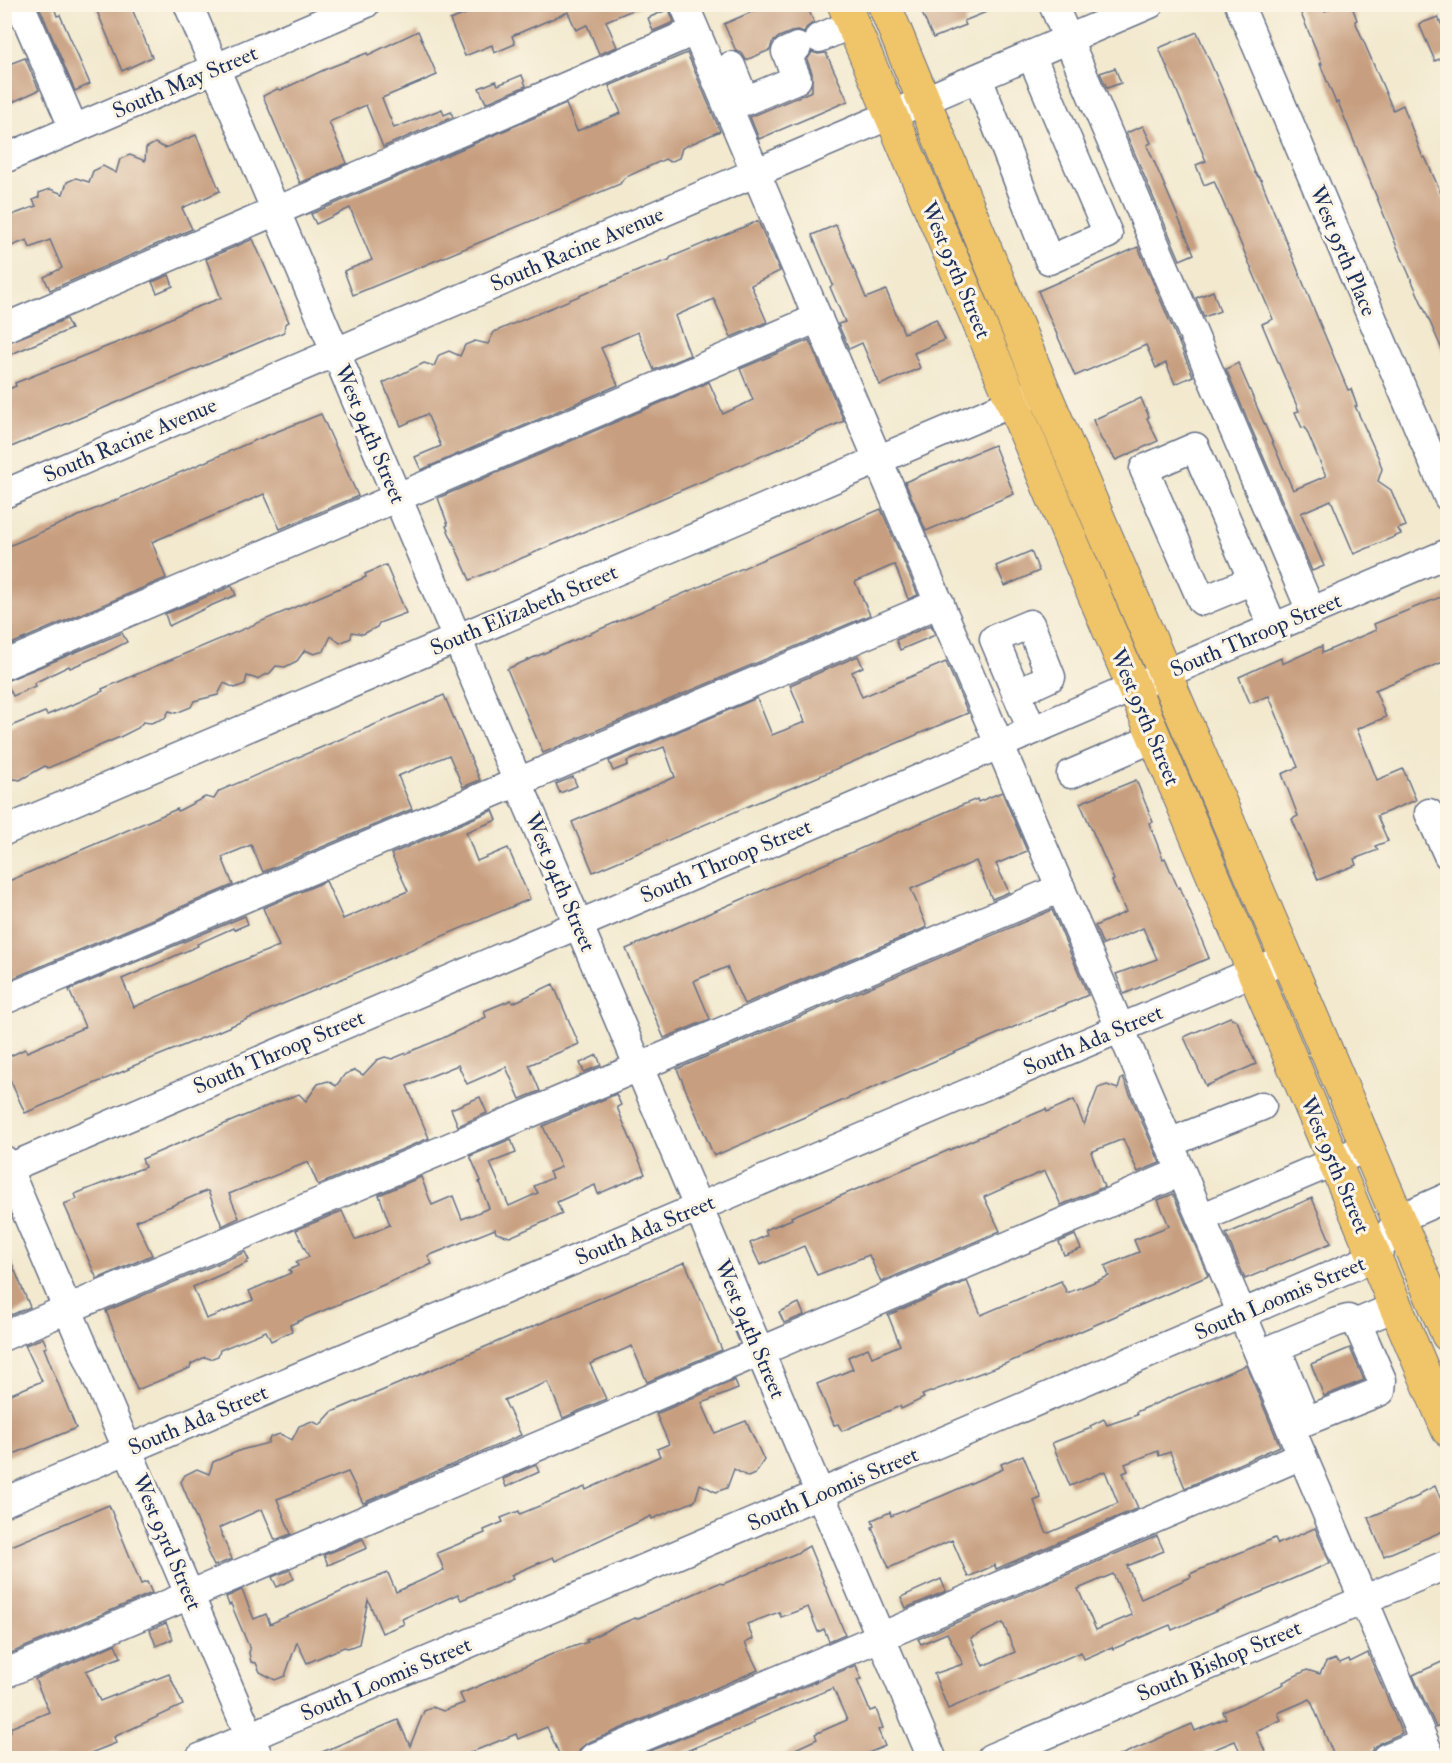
<svg xmlns="http://www.w3.org/2000/svg" width="1452" height="1763" font-family="'IM FELL Double Pica',serif">
<style>
.building{fill:#c79f80;fill-rule:evenodd}
.lines{fill:none;stroke-linecap:round;stroke-linejoin:round}
.minor-casing{stroke:#667086;stroke-width:31}
.major-casing{stroke:#667086;stroke-width:35}
.minor{stroke:#fff;stroke-width:28}
.major{stroke:#f0c469;stroke-width:33}
.labels{text-anchor:middle;dominant-baseline:central;stroke-width:6;stroke-linejoin:round;paint-order:stroke}
.street-label{font-size:22px;fill:#1b2f5e;stroke:#fcf5e5}
</style>
<rect width="100%" height="100%" fill="#fcf5e5"/>
<filter id="ink" filterUnits="userSpaceOnUse"><feTurbulence type="fractalNoise" baseFrequency=".0167" numOctaves="2"/><feDisplacementMap in="SourceGraphic" scale="12" xChannelSelector="R" yChannelSelector="G"/><feConvolveMatrix kernelMatrix="1 2 1 2 8 2 1 2 1" color-interpolation-filters="sRGB"/></filter>
<filter id="wash" filterUnits="userSpaceOnUse"><feTurbulence type="fractalNoise" baseFrequency=".008" numOctaves="4" result="noise"/><feDisplacementMap in="SourceGraphic" scale="24" xChannelSelector="R" yChannelSelector="G"/><feGaussianBlur stdDeviation="1.35" result="paint"/><feColorMatrix in="noise" values="0 0 0 0 0 0 0 0 0 0 0 0 0 0 0 0 0 1.4 0 .05"/><feComposite in="paint" operator="in"/></filter>
<g filter="url(#wash)">
<rect width="100%" height="100%" fill="#f2e9cf"/>
<g id="blocks">
<g class="building">
<polygon points="38,4 53,4 57,16 60,15 90,84 75,91"/>
<polygon points="94,4 130,4 152,57 122,71"/>
<polygon points="474,4 645,4 645,5 606,21 617,47 599,54 587,25 576,30 568,12 512,36 515,44 494,53 492,45 465,56 450,20 476,10"/>
<polygon points="770,4 806,4 814,22 806,28 804,33 798,31 791,32 779,37 772,43 770,50 746,60 742,53 736,51 724,24"/>
<polygon points="918,4 1004,4 1004,5 964,21 966,25 933,38"/>
<polygon points="1297,4 1322,4 1325,11 1341,4 1351,4 1357,20 1355,21 1393,110 1403,105 1423,158 1425,157 1444,200 1448,208 1448,363 1397,247 1338,102 1336,103 1329,86 1320,64 1322,64"/>
<polygon points="669,9 674,22 653,31 648,18"/>
<polygon points="1438,17 1448,40 1448,55 1435,61 1419,24"/>
<polygon points="418,31 437,75 382,98 394,128 442,109 444,115 451,112 453,117 383,147 366,105 329,122 347,163 300,183 263,96 277,89 281,90 326,69 367,53 368,55"/>
<polygon points="1197,32 1229,105 1255,173 1261,180 1320,324 1348,390 1351,389 1357,406 1355,406 1379,459 1382,469 1378,481 1391,490 1406,526 1398,529 1401,534 1354,554 1331,500 1301,513 1324,566 1312,571 1226,369 1238,363 1293,490 1326,476 1305,427 1302,428 1295,412 1299,411 1262,324 1273,319 1214,181 1204,185 1196,165 1206,161 1159,48"/>
<polygon points="812,52 818,54 826,53 848,101 759,139 750,117 812,91 812,73 807,60"/>
<polygon points="687,53 720,131 682,148 679,158 670,162 665,159 624,178 620,184 353,295 344,271 372,260 350,208 316,224 311,214 566,104 577,131 621,113 609,86"/>
<polygon points="25,58 39,90 4,106 4,66"/>
<polygon points="1115,68 1121,83 1107,88 1100,73"/>
<polygon points="522,75 526,86 486,103 479,88 496,81 498,85"/>
<polygon points="1143,126 1151,143 1147,145 1194,254 1180,260 1126,133"/>
<polygon points="196,135 220,191 182,208 192,229 50,290 44,277 62,268 50,240 30,248 27,240 4,249 4,218 36,206 33,200 39,197 39,193 50,189 63,194 67,182 76,178 89,182 93,171 103,166 116,173 120,159 130,155 145,161 146,148 155,143 165,148"/>
<polygon points="758,221 780,271 751,285 767,322 731,337 714,299 675,316 690,355 654,370 638,332 608,345 601,348 618,385 421,470 415,457 441,446 427,414 401,426 383,383 424,363 434,366 439,355 449,351 460,356 465,345 475,341 488,344 494,332 645,268 669,260 671,257"/>
<polygon points="836,225 866,298 886,290 904,333 936,319 945,340 914,353 920,368 880,385 862,343 849,349 838,324 845,322 830,287 833,285 812,235"/>
<polygon points="253,239 289,322 285,324 284,332 4,450 4,391 16,386 15,383 121,341 184,312 221,298 206,259"/>
<polygon points="1138,247 1193,376 1175,384 1166,363 1156,368 1146,345 1075,376 1038,291"/>
<polygon points="169,275 173,286 157,293 152,282"/>
<polygon points="1213,291 1220,311 1204,317 1196,298"/>
<polygon points="66,319 71,329 4,357 4,344"/>
<polygon points="809,340 844,421 470,580 446,526 448,525 438,498 709,382 723,414 753,400 740,369"/>
<polygon points="1141,398 1149,417 1147,418 1158,441 1116,460 1101,439 1093,420"/>
<polygon points="321,414 358,496 280,529 264,494 232,508 152,542 166,578 4,647 4,548 263,437"/>
<polygon points="994,445 1014,494 926,531 905,482"/>
<polygon points="881,509 918,595 908,599 895,565 891,566 855,582 870,615 543,753 507,669"/>
<polygon points="1031,551 1039,571 1005,586 996,566"/>
<polygon points="386,565 406,613 379,623 377,627 363,634 352,632 351,638 340,643 331,636 324,651 314,654 305,650 297,661 285,667 276,666 270,673 257,679 247,676 245,684 235,688 224,683 218,695 194,701 191,707 176,713 169,711 165,718 151,723 143,722 138,728 120,737 48,768 45,766 20,780 15,779 4,783 4,729 45,712 47,715 79,702 103,691 102,689 366,577 365,574"/>
<polygon points="232,586 236,595 210,606 169,626 165,614"/>
<polygon points="1448,594 1448,660 1375,690 1386,717 1357,729 1377,780 1403,769 1416,800 1377,816 1388,841 1375,846 1378,850 1354,859 1356,865 1318,880 1292,819 1298,816 1282,774 1298,767 1269,696 1250,703 1239,677 1281,658 1282,664 1322,646 1322,653 1376,630 1374,624"/>
<polygon points="931,625 935,635 900,650 896,640"/>
<polygon points="122,633 127,642 103,654 70,668 69,666 34,683 35,686 13,696 6,681"/>
<polygon points="858,656 863,667 852,672 862,697 946,662 968,713 593,872 572,822 675,777 664,747 627,761 628,765 613,771 609,761 757,698 772,735 805,722 790,685"/>
<polygon points="444,695 480,780 463,787 449,755 398,776 412,809 263,872 251,845 222,857 233,885 4,982 4,883 177,809 178,811 205,797 214,799 219,791"/>
<polygon points="573,777 577,786 560,793 556,784"/>
<polygon points="1136,780 1153,822 1149,823 1163,859 1165,858 1178,888 1180,887 1209,958 1124,994 1116,974 1157,959 1143,928 1103,945 1095,926 1126,912 1112,881 1114,880 1080,803"/>
<polygon points="1002,792 1027,851 996,864 1009,892 992,899 976,861 953,871 911,889 927,927 744,1004 727,967 698,979 694,981 710,1019 664,1038 626,949 955,808 977,799 978,802"/>
<polygon points="493,810 497,820 466,832 477,861 508,848 530,899 212,1034 128,1068 129,1069 25,1113 4,1066 4,1059 25,1049 27,1052 85,1027 69,990 245,916 248,924 234,930 233,928 197,944 198,946 122,979 134,1007 209,974 279,946 263,908 326,881 343,919 382,902 408,891 391,854"/>
<polygon points="1052,910 1088,995 714,1156 677,1069"/>
<polygon points="553,984 579,1044 529,1065 540,1091 520,1099 506,1067 467,1084 458,1065 407,1086 429,1138 318,1185 308,1162 229,1194 239,1218 222,1226 208,1191 206,1191 136,1221 152,1255 97,1279 64,1204 77,1199 75,1194 145,1167 142,1159 277,1102 299,1094 306,1101 318,1084 328,1081 336,1086 345,1074 355,1070 363,1075 377,1060 385,1057 392,1059 443,1038 486,1017 484,1011 511,1000 513,1003"/>
<polygon points="1230,1017 1237,1021 1256,1064 1206,1086 1184,1037"/>
<polygon points="597,1055 601,1065 584,1072 580,1063"/>
<polygon points="1123,1078 1160,1163 1138,1172 1123,1139 1091,1152 1104,1187 1061,1205 1045,1171 1015,1183 984,1197 1000,1231 881,1282 869,1255 817,1275 804,1246 760,1265 750,1243 767,1235 765,1230 792,1219 791,1217 1046,1109 1047,1112 1074,1100 1084,1125 1098,1088 1107,1085 1118,1089 1121,1079"/>
<polygon points="616,1094 621,1105 617,1107 645,1174 598,1194 595,1185 557,1202 562,1214 510,1237 496,1233 495,1229 428,1256 432,1264 290,1325 292,1331 271,1341 266,1331 220,1350 218,1356 210,1359 205,1357 191,1364 190,1368 137,1390 106,1311 245,1252 249,1260 246,1261 247,1263 193,1287 206,1319 253,1300 249,1291 291,1273 289,1270 298,1266 296,1262 309,1257 296,1230 342,1211 355,1240 390,1225 379,1195 421,1177 432,1205 453,1196 462,1219 489,1208 479,1182 481,1181 470,1156 511,1139 516,1153 490,1163 509,1206 538,1193 534,1186 552,1178 549,1172 561,1167 543,1126"/>
<polygon points="480,1097 487,1113 458,1126 451,1109"/>
<polygon points="1173,1194 1208,1276 1007,1363 922,1395 924,1398 901,1409 900,1406 842,1431 838,1424 834,1425 817,1384 853,1369 848,1357 868,1348 872,1357 900,1345 888,1315 967,1281 981,1315 1061,1281 1067,1293 1109,1276 1105,1266 1139,1252 1134,1240 1169,1226 1158,1200"/>
<polygon points="1312,1198 1331,1243 1245,1279 1226,1234"/>
<polygon points="1075,1235 1081,1249 1064,1255 1059,1242"/>
<polygon points="4,1244 30,1307 11,1315 4,1299"/>
<polygon points="685,1262 722,1350 647,1382 632,1346 590,1364 606,1399 563,1418 548,1382 504,1400 521,1435 363,1503 348,1472 277,1499 291,1534 275,1540 262,1509 219,1528 232,1559 214,1566 207,1551 209,1550 181,1482 185,1475 197,1469 209,1474 213,1462 241,1450 268,1443 270,1437 280,1434 292,1440 299,1426 312,1421 320,1425 332,1412"/>
<polygon points="799,1303 804,1315 784,1323 779,1312"/>
<polygon points="43,1338 47,1347 44,1348 76,1428 4,1458 4,1397 42,1381 25,1345"/>
<polygon points="1350,1348 1364,1380 1324,1396 1311,1364"/>
<polygon points="1246,1365 1280,1446 1185,1488 1170,1452 1159,1456 1158,1451 1125,1464 1128,1471 1123,1473 1138,1508 996,1569 995,1565 968,1577 952,1540 889,1568 872,1527 874,1526 872,1520 890,1512 891,1516 942,1496 1003,1469 1001,1464 1023,1455 1041,1498 1034,1501 1046,1532 1049,1533 1118,1503 1105,1471 1070,1486 1052,1443 1091,1428 1090,1426 1104,1419 1107,1425 1137,1415 1136,1412"/>
<polygon points="735,1380 738,1389 702,1403 715,1433 746,1421 764,1460 755,1474 748,1477 734,1469 727,1488 716,1492 700,1484 695,1501 652,1519 651,1516 555,1561 553,1557 511,1575 513,1579 461,1600 458,1594 402,1619 404,1624 382,1633 368,1600 359,1644 348,1648 344,1647 307,1663 297,1642 285,1676 275,1680 260,1672 256,1663 251,1662 249,1653 250,1649 231,1604 229,1605 226,1597 242,1590 254,1619 266,1614 270,1624 356,1585 388,1573 396,1592 444,1570 437,1553 485,1533 484,1530 503,1522 501,1518 519,1511 520,1514 585,1487 586,1490 660,1456 657,1449 669,1444 656,1414"/>
<polygon points="536,1465 539,1472 506,1487 503,1479"/>
<polygon points="1435,1486 1448,1515 1448,1529 1384,1556 1368,1518 1419,1496 1419,1494"/>
<polygon points="109,1505 141,1584 147,1582 152,1593 4,1656 4,1549"/>
<path d="M 1315,1528 L 1330,1563 L 1172,1630 L 1170,1625 L 1113,1649 L 1112,1647 L 1084,1659 L 1081,1652 L 948,1709 L 934,1674 L 963,1664 L 947,1633 L 921,1644 L 918,1639 L 1157,1536 L 1164,1551 L 1127,1566 L 1141,1599 L 1191,1577 L 1190,1574 L 1227,1558 L 1275,1538 L 1278,1544 ZM 1113,1574 L 1132,1615 L 1096,1630 L 1078,1589 ZM 1003,1623 L 1015,1652 L 983,1666 L 971,1638 Z"/>
<polygon points="363,1539 367,1548 328,1565 324,1555"/>
<polygon points="809,1546 845,1634 829,1641 824,1629 818,1632 808,1607 781,1617 779,1612 747,1624 753,1639 745,1643 758,1670 587,1743 580,1749 577,1758 561,1758 547,1727 518,1739 516,1734 457,1758 308,1758 398,1720 410,1746 424,1711 433,1707 443,1711 464,1703 460,1694 557,1652 588,1642 586,1640 616,1626 635,1618 636,1619 719,1583 723,1584 797,1553"/>
<polygon points="290,1570 294,1579 277,1587 272,1577"/>
<polygon points="941,1579 946,1591 906,1608 901,1597"/>
<polygon points="166,1623 173,1639 156,1646 150,1630"/>
<polygon points="115,1644 121,1657 86,1671 100,1701 169,1674 183,1705 114,1737 116,1743 78,1758 4,1758 4,1734 11,1731 10,1728 49,1712 35,1679"/>
<polygon points="1368,1653 1402,1733 1380,1743 1373,1748 1371,1752 1357,1758 1335,1758 1310,1699 1278,1713 1281,1720 1256,1731 1268,1758 1243,1758 1235,1741 1205,1753 1207,1758 1114,1758 1192,1724 1195,1731 1226,1718 1223,1712 1284,1684 1283,1682 1307,1670 1320,1674 1326,1662 1335,1659 1340,1663 1349,1659 1350,1662"/>
<polygon points="1444,1661 1448,1669 1448,1721 1436,1727 1413,1675"/>
<polygon points="856,1665 861,1679 857,1680 870,1711 876,1709 883,1728 878,1730 885,1746 856,1758 776,1758 817,1739 815,1734 847,1720 833,1688 753,1721 754,1723 738,1730 669,1758 634,1758"/>
</g>
</g>
</g>
<g filter="url(#ink)">
<use href="#blocks" fill-opacity="0" stroke="#667086" stroke-width="1.5"/>
<g class="lines">
<defs>
<g id="minor">
<polyline points="20,4 74,129"/>
<polyline points="188,4 932,1758"/>
<polyline points="684,4 1431,1758"/>
<polyline points="1053,4 1311,611"/>
<polyline points="1239,4 1448,497"/>
<polyline points="819,38 852,24"/>
<polyline points="731,66 745,101 797,79 786,52 797,47"/>
<polyline points="978,78 1049,260 1108,234 1031,55"/>
<polyline points="4,159 365,4"/>
<polyline points="4,328 695,31"/>
<polyline points="4,494 1150,4"/>
<polyline points="1253,580 1202,601 1144,469 1195,447 1273,627"/>
<polyline points="4,665 818,318"/>
<polyline points="1016,693 1051,677 1030,624 994,639 1032,730"/>
<polyline points="1071,774 1154,738"/>
<polyline points="1429,813 1448,855"/>
<polyline points="4,831 1033,394"/>
<polyline points="4,1000 940,603"/>
<polyline points="1169,1143 1262,1106"/>
<polyline points="4,1160 259,1758"/>
<polyline points="4,1170 1448,553"/>
<polyline points="1201,1218 1368,1147"/>
<polyline points="1357,1323 1382,1380 1381,1391 1306,1421 1276,1347 1337,1322 1348,1319 1357,1323 1395,1307"/>
<polyline points="4,1336 1061,888"/>
<polyline points="4,1502 1286,958"/>
<polyline points="4,1674 1181,1172"/>
<polyline points="200,1758 1375,1257 1398,1219 1448,1197"/>
<polyline points="593,1758 904,1627 1302,1455"/>
<polyline points="991,1758 1448,1564"/>
<polyline points="1386,1758 1424,1742"/>
</g>
<g id="major">
<polyline points="844,4 1448,1430"/>
<polyline points="884,4 1043,389 1448,1335"/>
</g>
</defs>
<use href="#minor" class="minor-casing"/>
<use href="#major" class="major-casing"/>
<use href="#minor" class="minor"/>
<use href="#major" class="major"/>
</g>
</g>
<g class="labels">
<g class="street-label">
<text transform="translate(185 82) rotate(-23)">South May Street</text>
<text transform="translate(577 249) rotate(-23)">South Racine Avenue</text>
<text transform="translate(1343 251) rotate(67)">West 95th Place</text>
<text transform="translate(956 270) rotate(67)">West 95th Street</text>
<text transform="translate(370 434) rotate(67)">West 94th Street</text>
<text transform="translate(130 440) rotate(-23)">South Racine Avenue</text>
<text transform="translate(524 610) rotate(-23)">South Elizabeth Street</text>
<text transform="translate(1256 635) rotate(-23)">South Throop Street</text>
<text transform="translate(1145 717) rotate(67)">West 95th Street</text>
<text transform="translate(726 861) rotate(-23)">South Throop Street</text>
<text transform="translate(560 882) rotate(67)">West 94th Street</text>
<text transform="translate(1093 1040) rotate(-23)">South Ada Street</text>
<text transform="translate(279 1052) rotate(-23)">South Throop Street</text>
<text transform="translate(1335 1165) rotate(67)">West 95th Street</text>
<text transform="translate(645 1230) rotate(-23)">South Ada Street</text>
<text transform="translate(1280 1298) rotate(-23)">South Loomis Street</text>
<text transform="translate(750 1329) rotate(67)">West 94th Street</text>
<text transform="translate(198 1420) rotate(-23)">South Ada Street</text>
<text transform="translate(833 1489) rotate(-23)">South Loomis Street</text>
<text transform="translate(167 1542) rotate(67)">West 93rd Street</text>
<text transform="translate(1219 1661) rotate(-23)">South Bishop Street</text>
<text transform="translate(386 1679) rotate(-23)">South Loomis Street</text>
</g>
</g>
<rect width="1452" height="1763" fill="none" stroke="#fcf5e5" stroke-width="24"/>
</svg>
